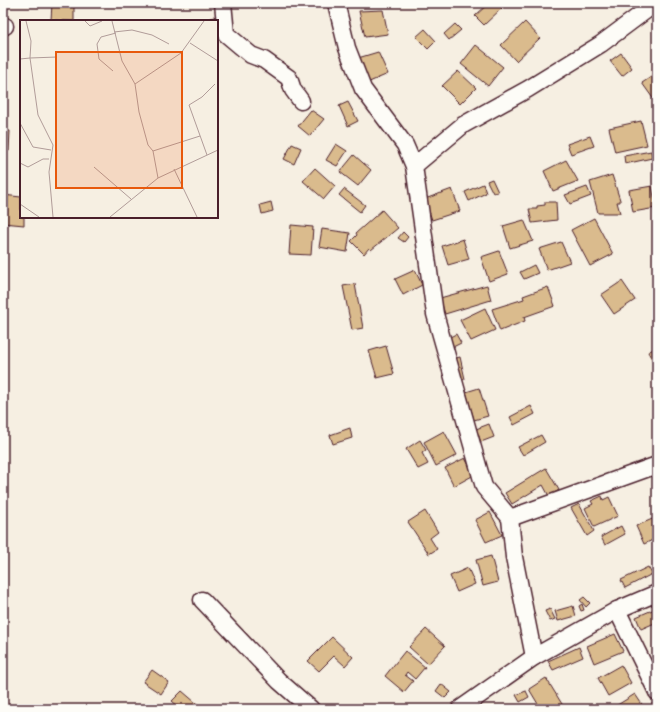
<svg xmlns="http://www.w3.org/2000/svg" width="660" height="712" font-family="Delius,sans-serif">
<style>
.building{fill:#dabb8d;stroke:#4a1f2b}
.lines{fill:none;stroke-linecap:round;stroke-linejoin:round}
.minor-casing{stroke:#4a1f2b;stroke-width:19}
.minor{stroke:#fdfcf7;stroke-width:16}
.inset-road{fill:none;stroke:#b19c99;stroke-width:1}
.view{fill:#e8590c;fill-opacity:0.15;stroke:#e8590c;stroke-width:2}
.inset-edge{fill:none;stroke:#4a1f2b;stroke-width:2}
</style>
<rect width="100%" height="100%" fill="#f6efe2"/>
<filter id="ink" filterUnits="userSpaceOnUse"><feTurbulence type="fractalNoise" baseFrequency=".025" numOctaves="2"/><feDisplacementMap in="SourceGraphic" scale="8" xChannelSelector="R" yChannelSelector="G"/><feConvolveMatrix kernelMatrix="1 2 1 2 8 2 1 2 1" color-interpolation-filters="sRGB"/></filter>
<g filter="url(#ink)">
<g class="building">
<polygon points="52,3 74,3 74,21 51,20"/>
<polygon points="489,3 498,3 502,8 484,25 475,16"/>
<polygon points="383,10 388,34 365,37 359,11"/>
<polygon points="220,16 222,25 217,26 217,21 198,21"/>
<polygon points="525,22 540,38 516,61 501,45"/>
<polygon points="455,24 461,30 449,40 444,34"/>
<polygon points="425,29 436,41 428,49 416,37"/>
<polygon points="476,45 503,67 488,86 461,64"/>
<polygon points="378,52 388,74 367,83 358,58"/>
<polygon points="621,53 632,68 622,76 610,61"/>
<polygon points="458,71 476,88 460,104 442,86"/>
<polygon points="657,73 657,104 642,83"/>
<polygon points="348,102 358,121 348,126 339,106"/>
<polygon points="311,110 324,119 310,136 298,126"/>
<polygon points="641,121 647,145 615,152 609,128"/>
<polygon points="3,130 10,131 9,151 3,151"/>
<polygon points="590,136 594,146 571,154 567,144"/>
<polygon points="292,144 301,148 294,164 284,159"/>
<polygon points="336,144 347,151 337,166 326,160"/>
<polygon points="651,151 652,158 625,164 624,156"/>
<polygon points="354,155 371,170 358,186 340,172"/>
<polygon points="566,160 578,181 553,191 544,171"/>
<polygon points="315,168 335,186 324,199 303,181"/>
<polygon points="612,175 620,200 620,202 617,202 620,213 598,213 590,182"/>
<polygon points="492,179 498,192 493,193 487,181"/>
<polygon points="483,184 486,193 469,201 465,192"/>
<polygon points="652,186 656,208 633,212 629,190"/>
<polygon points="587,187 591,196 570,204 565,195"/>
<polygon points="344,189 365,205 360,212 339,195"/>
<polygon points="452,189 460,211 432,220 425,199"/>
<polygon points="3,195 21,197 21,217 24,217 24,225 3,223"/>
<polygon points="271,202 273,211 262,214 260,205"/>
<polygon points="545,202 556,202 557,220 532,223 529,209 537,209 537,206 545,205"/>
<polygon points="382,210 398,228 371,250 369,248 364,254 351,241 357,235 356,233"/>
<polygon points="594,218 613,254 590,266 571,230"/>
<polygon points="524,220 533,241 510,248 503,226"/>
<polygon points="291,225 313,227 311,255 289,254"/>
<polygon points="322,229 350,233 347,252 319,247"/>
<polygon points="403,232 408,237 404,242 398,238"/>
<polygon points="463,239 469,259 448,265 442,246"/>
<polygon points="561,242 570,262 547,270 539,249"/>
<polygon points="499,251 508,274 489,281 481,257"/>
<polygon points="534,265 538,273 524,279 520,272"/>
<polygon points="415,270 422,285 403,295 395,279"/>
<polygon points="622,281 635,300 614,314 601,295"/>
<polygon points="355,284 363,328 352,330 343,286"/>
<polygon points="487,285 491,300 445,314 440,298"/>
<polygon points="548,287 555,306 524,317 525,321 500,331 492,309 524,299 523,296"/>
<polygon points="485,308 495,330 471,341 460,320"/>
<polygon points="456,334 461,343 453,347 448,338"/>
<polygon points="386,346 394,374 377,378 369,351"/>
<polygon points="657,347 657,368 648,352"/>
<polygon points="460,357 465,379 457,380 452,359"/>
<polygon points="479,388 488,416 474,420 466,392"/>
<polygon points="531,406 535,414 514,425 510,417"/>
<polygon points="489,424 494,437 481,442 476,429"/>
<polygon points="350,428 352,438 333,444 330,435"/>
<polygon points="444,431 457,455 436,466 424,442"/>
<polygon points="541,435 545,442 523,455 518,447"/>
<polygon points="420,440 426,450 422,453 428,464 418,469 406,449"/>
<polygon points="465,458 474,475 454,486 445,468"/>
<polygon points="546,468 559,490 549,496 543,485 512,504 505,493"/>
<polygon points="602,496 603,500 609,497 618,516 594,527 585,508 593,504 591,501"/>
<polygon points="579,504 594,531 587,536 571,508"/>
<polygon points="425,511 438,532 430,538 437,549 429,554 408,522"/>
<polygon points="490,512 502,535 486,542 475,520"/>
<polygon points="657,517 657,538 644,544 636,526"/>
<polygon points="621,526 625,534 605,545 601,537"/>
<polygon points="491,556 498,582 483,586 476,560"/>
<polygon points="648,567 652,574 625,588 621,580"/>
<polygon points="468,568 475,584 457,592 450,576"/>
<polygon points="584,597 590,603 586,607 580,600"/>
<polygon points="582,604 584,610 581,611 579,606"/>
<polygon points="573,606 576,616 558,621 555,611"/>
<polygon points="657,608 657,622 641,629 636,617"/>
<polygon points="550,609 555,619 550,621 545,611"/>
<polygon points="426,629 445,646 428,664 409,647"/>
<polygon points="615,634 623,651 594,663 587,646"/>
<polygon points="332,637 353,657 345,666 334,656 319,671 308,661"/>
<polygon points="579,647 583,657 553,670 548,661"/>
<polygon points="405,651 425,667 415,679 407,672 405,675 413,681 404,692 385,676"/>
<polygon points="621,665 631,683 608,696 598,678"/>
<polygon points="152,670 169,682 161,694 143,682"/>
<polygon points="546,678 565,709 541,709 529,689"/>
<polygon points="441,684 451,692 445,698 436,691"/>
<polygon points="182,691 203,709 181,709 172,701"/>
<polygon points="526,691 529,697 520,702 516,695"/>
<polygon points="635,694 645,709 611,709"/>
</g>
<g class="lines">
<defs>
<g id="minor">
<polyline points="223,3 226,34 251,55 264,60 289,78 293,90 301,101"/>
<polyline points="336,3 347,48 363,89 405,145 414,166 435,314 484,487 510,518 514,557 534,657"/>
<polyline points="3,26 5,26"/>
<polyline points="414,166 463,125 528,89 601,44 656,3"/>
<polyline points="510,518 657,465"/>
<polyline points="202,600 279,681 311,709"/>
<polyline points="617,610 657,692"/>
<polyline points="460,709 534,657 617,610 657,593"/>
</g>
</defs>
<use href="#minor" class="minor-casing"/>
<use href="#minor" class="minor"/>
</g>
</g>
<g transform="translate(20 20)">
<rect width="198" height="198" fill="#f6efe2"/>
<path class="inset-road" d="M 6,1 L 11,21 L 10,38 L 37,37M 65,1 L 70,6 L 82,1M 92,1 L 102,41 L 115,64 L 119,92 L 128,125 L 133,131 L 138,158M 94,12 L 112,10 L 132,15 L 149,24M 170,23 L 198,41M 0,39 L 10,38 L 18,95 L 33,125 L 29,152 L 33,197M 93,51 L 79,39 L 77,24 L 81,17 L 96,13M 115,64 L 161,33 L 184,1M 0,103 L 13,127 L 31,130M 133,131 L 180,116M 187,135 L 169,85 L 182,77 L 195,64M 0,143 L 8,147 L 23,139 L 29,139M 74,147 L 111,179M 154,149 L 177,197M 0,184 L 19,197M 90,197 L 138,158 L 198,130"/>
<path class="view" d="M 36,32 L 162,32 L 162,168 L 36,168 Z"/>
<rect width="198" height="198" class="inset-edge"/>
</g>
<rect width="660" height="712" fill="none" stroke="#fdfcf7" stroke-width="16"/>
<rect x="8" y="8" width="644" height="696" fill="none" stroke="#4a1f2b" stroke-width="1.5" filter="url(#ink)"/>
</svg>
